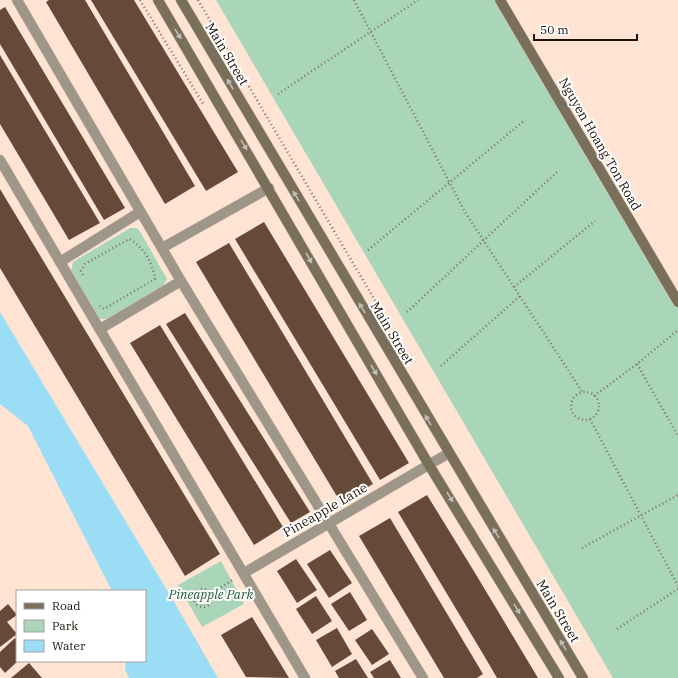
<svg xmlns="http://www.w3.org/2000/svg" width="678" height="678" font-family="'IBM Plex Serif',serif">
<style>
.green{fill:#a9d5b8}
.water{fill:#9cddf6}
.building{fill:#664a38}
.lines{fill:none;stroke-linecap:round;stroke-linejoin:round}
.street-casing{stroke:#dbc2b3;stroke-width:11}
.secondary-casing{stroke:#dbc2b3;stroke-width:11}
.path{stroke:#837165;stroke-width:2.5;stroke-dasharray:1 3;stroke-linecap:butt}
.street{stroke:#9e9689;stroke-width:10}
.secondary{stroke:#796f5b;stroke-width:10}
.oneway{fill:#c3beb5}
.labels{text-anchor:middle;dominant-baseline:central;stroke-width:4;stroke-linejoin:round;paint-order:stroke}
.street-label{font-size:13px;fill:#1d120a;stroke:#fff}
.park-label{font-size:13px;font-style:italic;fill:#1f5c3b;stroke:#fff}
</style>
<rect width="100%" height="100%" fill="#ffe4d3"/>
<g class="green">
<polygon points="216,0 500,0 678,302 678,678 613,678"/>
<polygon points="130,228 137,228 141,233 167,279 163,286 106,319 100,319 71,271 73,262"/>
<polygon points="221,561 244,604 202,627 178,585"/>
</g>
<polygon class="water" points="0,312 173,600 218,678 129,678 125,669 126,661 145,661 145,591 112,591 28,426 0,404"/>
<g class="building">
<polygon points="49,0 85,0 195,186 165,204 46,2"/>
<polygon points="91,0 134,0 238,172 206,191"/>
<polygon points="5,7 125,208 104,220 0,44 0,10"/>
<polygon points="0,55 100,223 69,240 0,124"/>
<polygon points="0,189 220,554 185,576 0,268"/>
<polygon points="264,222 409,463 380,480 235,239"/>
<polygon points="229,243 373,484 341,503 196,262"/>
<polygon points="185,313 310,512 291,523 166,324"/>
<polygon points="160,325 283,527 254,545 130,343"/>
<polygon points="427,495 472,568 538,678 497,678 486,659 398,512"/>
<polygon points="390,518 483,674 477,678 444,678 359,536"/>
<polygon points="330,550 352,583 329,598 307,564"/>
<polygon points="296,559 317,590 297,603 277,571"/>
<polygon points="350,592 367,620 349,631 331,604"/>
<polygon points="316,596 332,621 312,634 296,609"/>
<polygon points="8,604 17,615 7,622 17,634 0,647 0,611"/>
<polygon points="252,617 277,658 289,678 246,677 221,635"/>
<polygon points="337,628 352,654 332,667 316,640"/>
<polygon points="372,629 389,654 372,665 355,640"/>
<polygon points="15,638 17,640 18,661 5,673 0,667 0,652"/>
<polygon points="356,659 368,678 339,678 335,671"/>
<polygon points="390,660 401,678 374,678 370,672"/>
<polygon points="29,663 42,678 11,678"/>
</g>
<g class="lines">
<defs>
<g id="street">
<polyline points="17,0 181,281 423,678"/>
<polyline points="0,160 305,678"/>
<polyline points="162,248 269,188"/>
<polyline points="60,262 140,212"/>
<polyline points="100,329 181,281"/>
<polyline points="244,573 449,453"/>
</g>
<g id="secondary">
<polyline points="158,0 429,465 559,678"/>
<polyline points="181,0 583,678"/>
<polyline points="500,0 678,302"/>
</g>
</defs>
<use href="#street" class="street-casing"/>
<use href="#secondary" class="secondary-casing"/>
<g class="path">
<polyline points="140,0 204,105"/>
<polyline points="198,0 413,365"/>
<polyline points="354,0 465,212 583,393"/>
<polyline points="278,94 418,0"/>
<polyline points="368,250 525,120"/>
<path d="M 83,275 L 81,271 L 85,264 L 129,239 C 143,246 153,263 155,279 L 104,309 L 100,306"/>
<polyline points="514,287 595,221"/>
<polyline points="407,312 558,171"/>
<polyline points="637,364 678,436"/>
<polyline points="441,366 520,296"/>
<circle cx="585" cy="406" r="14"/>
<polyline points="594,396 637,364 678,330"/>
<polyline points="590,419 678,586"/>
<polyline points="582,548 678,495"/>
<circle cx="203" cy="598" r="9"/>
<polyline points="211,594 234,579"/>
<polyline points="617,629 678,589"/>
</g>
<use href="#street" class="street"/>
<use href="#secondary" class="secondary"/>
</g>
<defs><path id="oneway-solid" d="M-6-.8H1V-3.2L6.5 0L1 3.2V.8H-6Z"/></defs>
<g class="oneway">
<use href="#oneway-solid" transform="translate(178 34) rotate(59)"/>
<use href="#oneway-solid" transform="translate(230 84) rotate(-121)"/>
<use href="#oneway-solid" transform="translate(244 145) rotate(59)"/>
<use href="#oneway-solid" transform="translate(296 196) rotate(-121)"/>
<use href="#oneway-solid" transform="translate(309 258) rotate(60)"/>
<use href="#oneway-solid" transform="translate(362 308) rotate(-121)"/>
<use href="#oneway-solid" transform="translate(374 370) rotate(60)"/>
<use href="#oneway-solid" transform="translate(428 420) rotate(-121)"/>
<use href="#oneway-solid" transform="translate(450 497) rotate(59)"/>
<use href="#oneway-solid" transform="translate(496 533) rotate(-121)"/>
<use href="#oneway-solid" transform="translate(517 609) rotate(59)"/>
<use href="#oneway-solid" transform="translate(563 645) rotate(-121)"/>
</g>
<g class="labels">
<g class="street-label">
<text transform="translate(227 54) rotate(59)">Main Street</text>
<text transform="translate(600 144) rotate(60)">Nguyen Hoang Ton Road</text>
<text transform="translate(392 333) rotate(59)">Main Street</text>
<text transform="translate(325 510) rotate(-30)">Pineapple Lane</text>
<text transform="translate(558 611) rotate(59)">Main Street</text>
</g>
<g class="park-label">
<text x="211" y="594">Pineapple Park</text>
</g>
</g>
<rect x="16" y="590" width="130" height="72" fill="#ffffff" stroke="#a5a09d"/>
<rect x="24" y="603" width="20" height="6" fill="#796f5b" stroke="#a5a09d"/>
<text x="52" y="610" font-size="12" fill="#1d120a">Road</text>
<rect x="24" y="620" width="20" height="12" fill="#a9d5b8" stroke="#a5a09d"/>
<text x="52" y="630" font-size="12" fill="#1d120a">Park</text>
<rect x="24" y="640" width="20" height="12" fill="#9cddf6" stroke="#a5a09d"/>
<text x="52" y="650" font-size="12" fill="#1d120a">Water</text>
<path d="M534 34v6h103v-6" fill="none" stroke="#1d120a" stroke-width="2"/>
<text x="540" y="34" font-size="12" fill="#1d120a" stroke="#ffffff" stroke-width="3" paint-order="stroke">50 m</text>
</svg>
